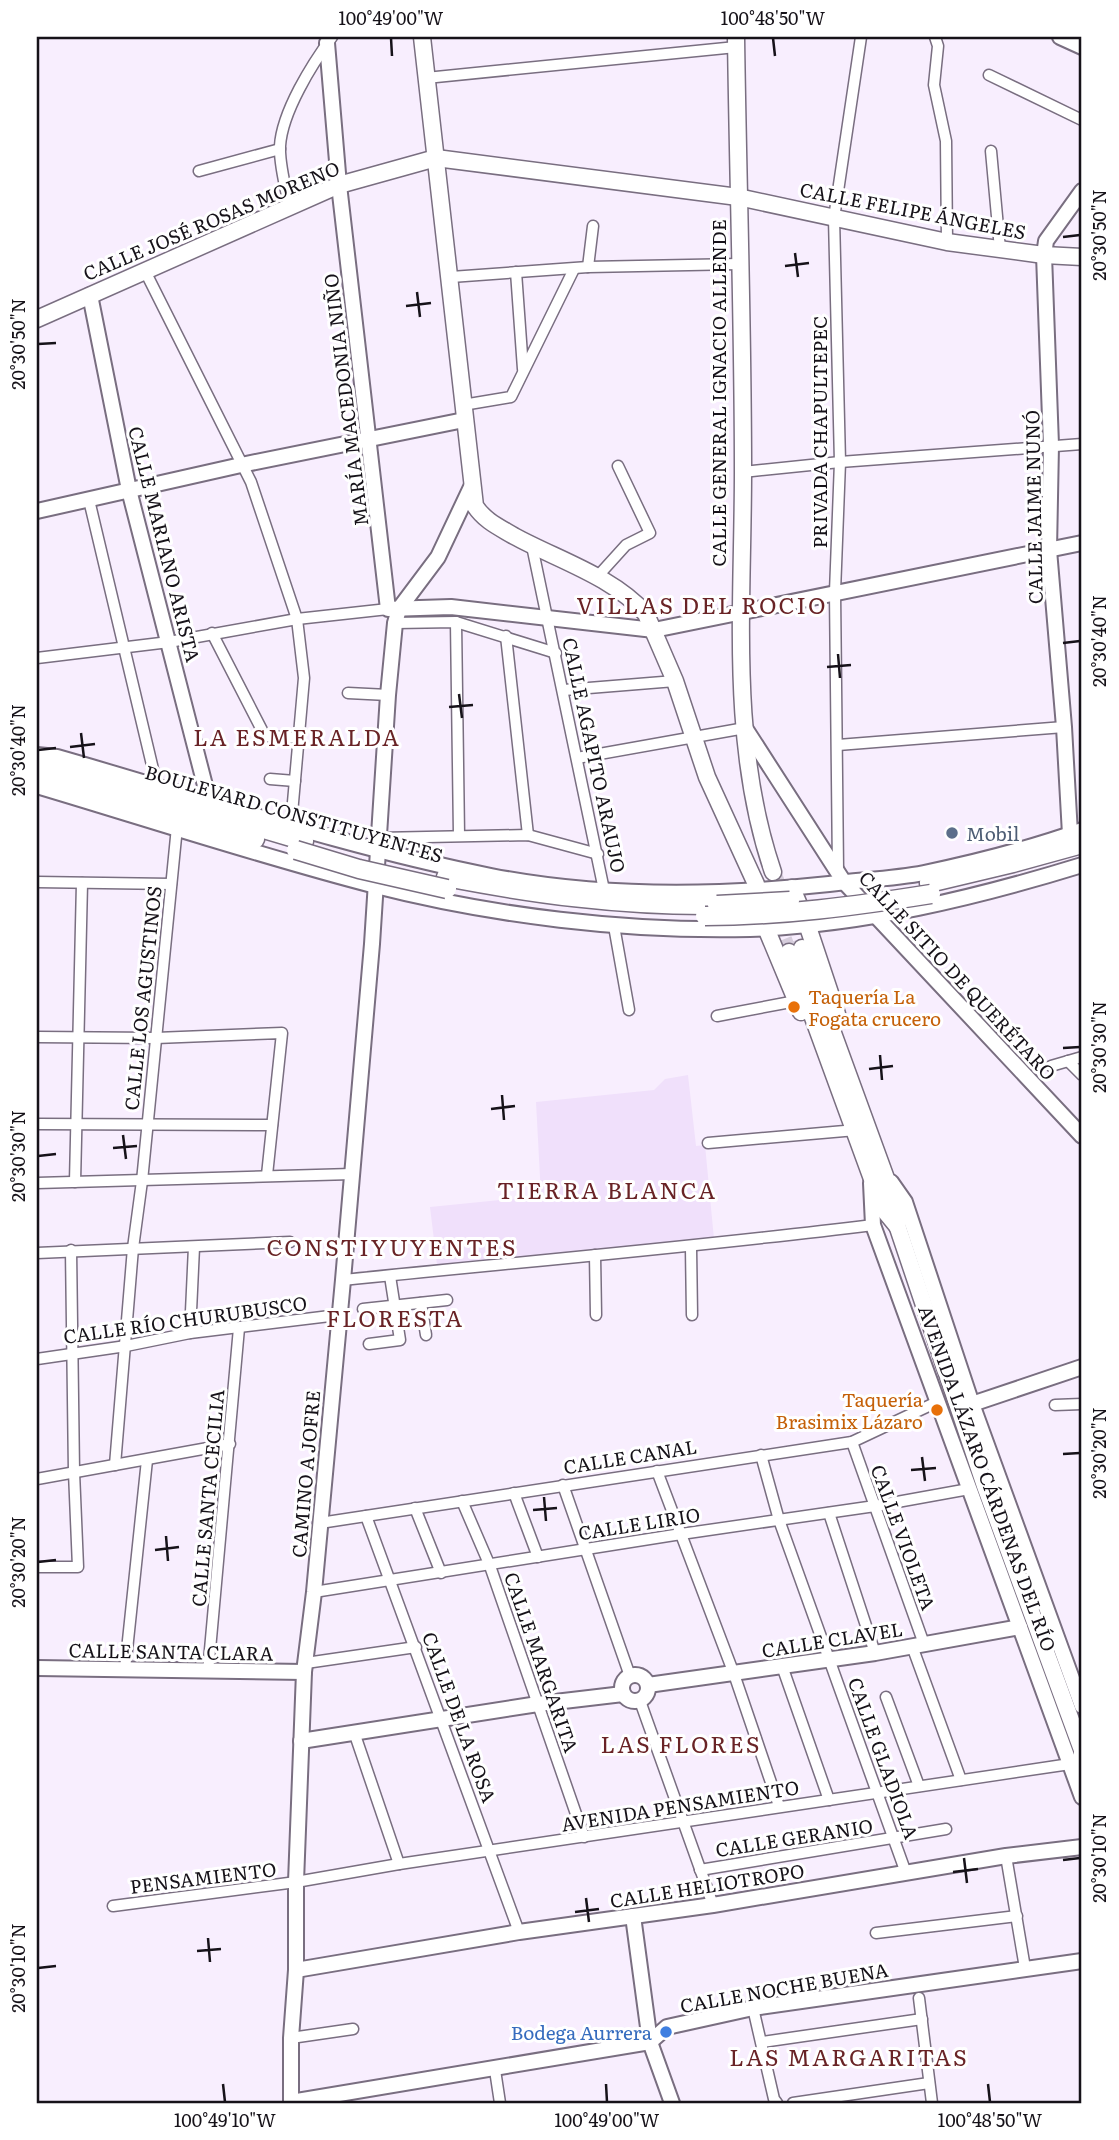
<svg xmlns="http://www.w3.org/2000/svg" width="1119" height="2140" font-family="Literata,serif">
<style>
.built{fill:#f0e0fb}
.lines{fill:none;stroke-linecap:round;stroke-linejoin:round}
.primary-tunnel{stroke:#d6cddc;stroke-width:16;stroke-dasharray:16 8;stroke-linecap:butt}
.street-casing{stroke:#796e80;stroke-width:13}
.secondary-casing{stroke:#796e80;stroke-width:18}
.primary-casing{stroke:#796e80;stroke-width:19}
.highway-casing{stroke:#796e80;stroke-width:21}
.street{stroke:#fff;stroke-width:10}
.secondary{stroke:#fff;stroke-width:14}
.primary{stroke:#fff;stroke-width:16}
.highway{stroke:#fff;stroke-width:18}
.highway-bridge-casing{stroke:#796e80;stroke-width:21;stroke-linecap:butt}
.highway-bridge{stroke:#fff;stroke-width:18}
.ticks{fill:none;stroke:#161219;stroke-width:2.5}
.service-dot{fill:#5c6f8a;stroke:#fff;stroke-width:2.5}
.food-dot{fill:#e8710a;stroke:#fff;stroke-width:2.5}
.shop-dot{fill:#3f7fe0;stroke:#fff;stroke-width:2.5}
.labels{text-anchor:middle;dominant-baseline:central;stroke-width:6;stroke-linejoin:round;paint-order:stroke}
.street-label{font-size:19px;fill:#161219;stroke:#fff}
.service-label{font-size:19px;fill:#4e5e75;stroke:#fff;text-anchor:start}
.food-label{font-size:19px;fill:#c56008;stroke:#fff;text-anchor:start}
.shop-label{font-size:19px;fill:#366cbe;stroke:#fff;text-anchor:end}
.quarter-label{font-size:23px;letter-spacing:2px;fill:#692326;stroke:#fff}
.neatline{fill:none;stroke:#161219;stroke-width:2.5}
.ticks-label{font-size:18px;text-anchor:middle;fill:#161219}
</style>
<rect width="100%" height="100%" fill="#f8eefe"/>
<polygon class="built" points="688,1075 696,1146 705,1145 714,1239 437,1265 430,1207 541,1196 536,1102 654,1090 665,1079"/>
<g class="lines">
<g class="primary-tunnel">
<polyline points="773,872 802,948"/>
<polyline points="775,917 789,952"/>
</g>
<defs>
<g id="street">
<polyline points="935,37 938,46 934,85 946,141 947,242"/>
<polyline points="989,75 1082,120"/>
<polyline points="426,78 736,47"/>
<polyline points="991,151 1000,249"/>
<polyline points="199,171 280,149"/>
<path d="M 289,206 C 286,187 279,165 280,146 C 282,112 312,64 332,37"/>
<polyline points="588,267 593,226"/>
<polyline points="145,271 251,482 297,619 304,678 291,825"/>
<polyline points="516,272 523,369"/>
<polyline points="451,277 588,267 739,264"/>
<polyline points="463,405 511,397 574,269"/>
<polyline points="743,472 840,462 1082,444"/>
<polyline points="89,500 157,786"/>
<polyline points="532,546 604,890"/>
<polyline points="597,577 626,545 650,533 618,466"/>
<polyline points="456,622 459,835"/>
<polyline points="395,623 456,622 556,653"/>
<polyline points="212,633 265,736 299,738"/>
<polyline points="506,636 528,835"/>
<polyline points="37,658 169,642 297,619 388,609"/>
<polyline points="564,690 675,681"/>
<polyline points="348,693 388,695"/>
<polyline points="838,745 1064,727"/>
<polyline points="577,758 745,728"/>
<polyline points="270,779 295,781"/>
<polyline points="379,838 528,835 598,854"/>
<polyline points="838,870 835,592 840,462 834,218 861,37"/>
<polyline points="37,882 171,884"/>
<polyline points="614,926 629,1010"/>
<polyline points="717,1016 796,1001"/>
<polyline points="37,1037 156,1038 282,1033 267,1175"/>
<polyline points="1068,1061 1082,1075"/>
<polyline points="1051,1066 1082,1057"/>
<polyline points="37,1124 272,1125"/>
<polyline points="708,1143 856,1130"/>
<polyline points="75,1182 82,883"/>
<polyline points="37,1183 352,1174"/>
<polyline points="691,1248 692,1315"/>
<polyline points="37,1253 290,1242"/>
<polyline points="595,1255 596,1315"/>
<path d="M 343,1280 C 520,1262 696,1247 873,1225"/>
<polyline points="421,1303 426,1335"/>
<polyline points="363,1309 447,1300"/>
<polyline points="190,1333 194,1247"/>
<polyline points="369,1344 400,1340 390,1276"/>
<polyline points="37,1359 126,1346 190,1333 338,1315"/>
<polyline points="1055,1405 1082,1404"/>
<polyline points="852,1442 924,1644"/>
<polyline points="761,1455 779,1520 906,1873"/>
<polyline points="115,1465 133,1248 142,1181 177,827"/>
<polyline points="657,1471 734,1674 779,1806"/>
<polyline points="37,1479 230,1444"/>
<polyline points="563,1485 630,1676"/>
<polyline points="514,1493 538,1557"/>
<polyline points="462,1501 490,1566 584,1837"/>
<polyline points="415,1508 441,1573"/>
<polyline points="829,1513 875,1653"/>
<polyline points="366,1516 519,1932"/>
<polyline points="320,1523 852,1442 937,1402"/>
<polyline points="37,1567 78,1567 74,1472 71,1250"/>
<polyline points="314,1592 681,1534 875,1506 969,1489"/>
<polyline points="912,1646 961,1780"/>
<polyline points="306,1663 416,1647"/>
<polyline points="782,1666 829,1800"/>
<polyline points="125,1669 147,1460"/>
<polyline points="208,1672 239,1328"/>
<polyline points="886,1697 919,1786"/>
<polyline points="640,1701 713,1905"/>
<polyline points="354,1732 399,1864"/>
<polyline points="1006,1856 1025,1968"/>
<polyline points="700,1870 946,1829"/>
<polyline points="113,1906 296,1882 399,1864 1070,1764"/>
<polyline points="876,1933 1017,1916"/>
<polyline points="919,1998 932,2103"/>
<polyline points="753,2008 774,2099 777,2103"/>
<polyline points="291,2038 353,2029"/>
<polyline points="762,2042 922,2019"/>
<polyline points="495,2070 500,2103"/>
<polyline points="793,2103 929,2083"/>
</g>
<g id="secondary">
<polyline points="1060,37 1082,47"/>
<polyline points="327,43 339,185 388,609 451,607 654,630 1082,543"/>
<polyline points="90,295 129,490 209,801"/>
<polyline points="37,511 241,465 464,420"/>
<polyline points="745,728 844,882 1082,1136"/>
<path d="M 37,755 L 57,757 C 201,798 344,847 491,876 C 603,898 717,896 829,884 C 860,880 893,879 924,873 C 977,862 1031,848 1082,830"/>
<path d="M 37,786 C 148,819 260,856 372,885 C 493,916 626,932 750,929 C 863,925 975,898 1082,865"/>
<polyline points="1070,834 1064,727 1049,550 1051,445 1044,255 1046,241 1082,191"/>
<polyline points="891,1182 905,1202 972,1404 1082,1706"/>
<polyline points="871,1183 873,1225 1082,1797"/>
<polyline points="972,1404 1082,1367"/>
<polyline points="37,1668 304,1672"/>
<circle cx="635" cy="1688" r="13"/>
<polyline points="648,1685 875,1653 1020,1627"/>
<polyline points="301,1741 538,1704 623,1694"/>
<polyline points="633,1916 650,2042 672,2103"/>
<polyline points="296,1970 519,1932 713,1905 1006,1856 1082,1847"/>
<polyline points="291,2102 650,2042 667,2027 753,2008 1082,1961"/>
<polyline points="291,2103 291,2038 296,1970 296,1882 304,1672 314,1592 343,1280 372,944 388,695 395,623 399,609 438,557 472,485"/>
</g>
<g id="primary">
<path d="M 422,37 L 475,506 C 485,521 499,527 514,536 C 558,560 612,576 646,614 L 675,681 L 707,777 L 756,884"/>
<path d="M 736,37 C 738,182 743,327 743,472 C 743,605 729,744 773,872"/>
<polyline points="37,319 339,185 436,158 738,197 947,242 1044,255 1082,257"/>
<polyline points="792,888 807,924 837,1014"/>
<polyline points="756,904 801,1012"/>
<polyline points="802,948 895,1203 898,1228 985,1486 1082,1750 1082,1766"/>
<polyline points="789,952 883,1209 897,1226"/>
</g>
<g id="highway">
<polyline points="37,761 304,841"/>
<polyline points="37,775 255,839"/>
<path d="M 446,877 C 534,894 616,905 705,905"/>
<polyline points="929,883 1013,863 1082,844"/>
</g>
</defs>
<use href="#street" class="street-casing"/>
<use href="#secondary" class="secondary-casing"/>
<use href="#primary" class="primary-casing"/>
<use href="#highway" class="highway-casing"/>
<use href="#street" class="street"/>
<use href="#secondary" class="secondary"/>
<use href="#primary" class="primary"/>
<use href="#highway" class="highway"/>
<defs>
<g id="highway-bridge">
<polyline points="296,850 359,869 447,889"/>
<polyline points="717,905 790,901"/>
<path d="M 705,916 C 781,916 856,906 931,894"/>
</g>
</defs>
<use href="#highway-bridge" class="highway-bridge-casing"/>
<use href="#highway-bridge" class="highway-bridge"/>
</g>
<path class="ticks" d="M 391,38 L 392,56M 773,38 L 775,56M 1063,237 L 1080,235M 795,253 L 798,277M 785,266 L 809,263M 417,292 L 420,317M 406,306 L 431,303M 38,344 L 56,343M 1063,643 L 1080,641M 838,654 L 840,678M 827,667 L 851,665M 459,694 L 462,718M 449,707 L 473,705M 81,733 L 84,758M 70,747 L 95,744M 38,750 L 56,748M 1063,1048 L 1080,1047M 880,1055 L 882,1080M 869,1069 L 893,1066M 502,1095 L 504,1120M 491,1109 L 515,1106M 123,1135 L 126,1159M 113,1148 L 137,1146M 38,1156 L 56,1154M 1063,1454 L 1080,1453M 922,1457 L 925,1481M 911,1470 L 936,1468M 544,1497 L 546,1521M 533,1510 L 557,1508M 166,1536 L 168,1561M 155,1550 L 179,1547M 38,1562 L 56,1560M 964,1858 L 967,1883M 1063,1860 L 1080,1858M 953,1872 L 978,1869M 586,1898 L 589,1922M 575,1912 L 599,1909M 208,1938 L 210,1962M 197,1951 L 221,1949M 38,1968 L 56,1966M 223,2084 L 225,2102M 606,2084 L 607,2102M 988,2084 L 990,2102"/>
<circle class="service-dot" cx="952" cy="833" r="7"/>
<g class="food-dot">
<circle cx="794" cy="1007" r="7"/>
<circle cx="937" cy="1410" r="7"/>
</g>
<circle class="shop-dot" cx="666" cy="2032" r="7"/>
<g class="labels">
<g class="street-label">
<text transform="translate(913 210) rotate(11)">CALLE FELIPE ÁNGELES</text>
<text transform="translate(211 220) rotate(-23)">CALLE JOSÉ ROSAS MORENO</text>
<text transform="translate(718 393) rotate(-90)">CALLE GENERAL IGNACIO ALLENDE</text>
<text transform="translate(345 400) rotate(-97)">MARÍA MACEDONIA NIÑO</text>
<text transform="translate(819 432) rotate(-90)">PRIVADA CHAPULTEPEC</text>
<text transform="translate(1033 507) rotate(-91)">CALLE JAIME NUNÓ</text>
<text transform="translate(165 544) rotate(76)">CALLE MARIANO ARISTA</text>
<text transform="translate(595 755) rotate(78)">CALLE AGAPITO ARAUJO</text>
<text transform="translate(294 813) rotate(16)">BOULEVARD CONSTITUYENTES</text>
<text transform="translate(958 975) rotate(47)">CALLE SITIO DE QUERÉTARO</text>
<text transform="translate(142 998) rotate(-84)">CALLE LOS AGUSTINOS</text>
<text transform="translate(185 1319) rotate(-8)">CALLE RÍO CHURUBUSCO</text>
<text transform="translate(630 1456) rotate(-9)">CALLE CANAL</text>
<text transform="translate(305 1474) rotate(-85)">CAMINO A JOFRE</text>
<text transform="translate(988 1478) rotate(70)">AVENIDA LÁZARO CÁRDENAS DEL RÍO</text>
<text transform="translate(207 1498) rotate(-85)">CALLE SANTA CECILIA</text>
<text transform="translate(639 1523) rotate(-9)">CALLE LIRIO</text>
<text transform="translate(904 1537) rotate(70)">CALLE VIOLETA</text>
<text transform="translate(832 1639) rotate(-9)">CALLE CLAVEL</text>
<text transform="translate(171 1651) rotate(1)">CALLE SANTA CLARA</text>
<text transform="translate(542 1662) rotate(71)">CALLE MARGARITA</text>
<text transform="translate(460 1717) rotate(70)">CALLE DE LA ROSA</text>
<text transform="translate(884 1758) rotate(70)">CALLE GLADIOLA</text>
<text transform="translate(680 1805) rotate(-9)">AVENIDA PENSAMIENTO</text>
<text transform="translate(794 1837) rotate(-9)">CALLE GERANIO</text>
<text transform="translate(203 1877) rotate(-7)">PENSAMIENTO</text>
<text transform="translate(707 1885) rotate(-9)">CALLE HELIOTROPO</text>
<text transform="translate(784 1987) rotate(-10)">CALLE NOCHE BUENA</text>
</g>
<g class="service-label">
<text x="966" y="833">Mobil</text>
</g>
<g class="food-label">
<text x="808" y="996">Taquería La<tspan x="808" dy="22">Fogata crucero</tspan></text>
<text x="923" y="1399" text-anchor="end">Taquería<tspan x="923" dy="22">Brasimix Lázaro</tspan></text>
</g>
<g class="shop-label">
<text x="652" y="2032">Bodega Aurrera</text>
</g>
<g class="quarter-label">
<text x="702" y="604">VILLAS DEL ROCIO</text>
<text x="297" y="736">LA ESMERALDA</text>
<text x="607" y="1189">TIERRA BLANCA</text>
<text x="392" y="1246">CONSTIYUYENTES</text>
<text x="395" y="1317">FLORESTA</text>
<text x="681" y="1743">LAS FLORES</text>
<text x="849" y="2056">LAS MARGARITAS</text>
</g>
</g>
<rect width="1119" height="2140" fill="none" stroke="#ffffff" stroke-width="77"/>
<rect x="38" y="38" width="1042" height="2064" class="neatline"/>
<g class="ticks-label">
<text x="391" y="25">100°49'00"W</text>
<text x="773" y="25">100°48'50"W</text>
<text transform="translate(1100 235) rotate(-90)" y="6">20°30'50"N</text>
<text transform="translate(19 344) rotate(-90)" y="6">20°30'50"N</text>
<text transform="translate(1100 641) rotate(-90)" y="6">20°30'40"N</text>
<text transform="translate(19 750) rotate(-90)" y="6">20°30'40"N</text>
<text transform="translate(1100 1047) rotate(-90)" y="6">20°30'30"N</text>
<text transform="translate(19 1156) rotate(-90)" y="6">20°30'30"N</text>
<text transform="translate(1100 1453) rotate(-90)" y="6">20°30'20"N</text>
<text transform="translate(19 1562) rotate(-90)" y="6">20°30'20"N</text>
<text transform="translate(1100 1858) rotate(-90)" y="6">20°30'10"N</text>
<text transform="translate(19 1968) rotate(-90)" y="6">20°30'10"N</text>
<text x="225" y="2127">100°49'10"W</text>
<text x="607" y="2127">100°49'00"W</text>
<text x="990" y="2127">100°48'50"W</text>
</g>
</svg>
